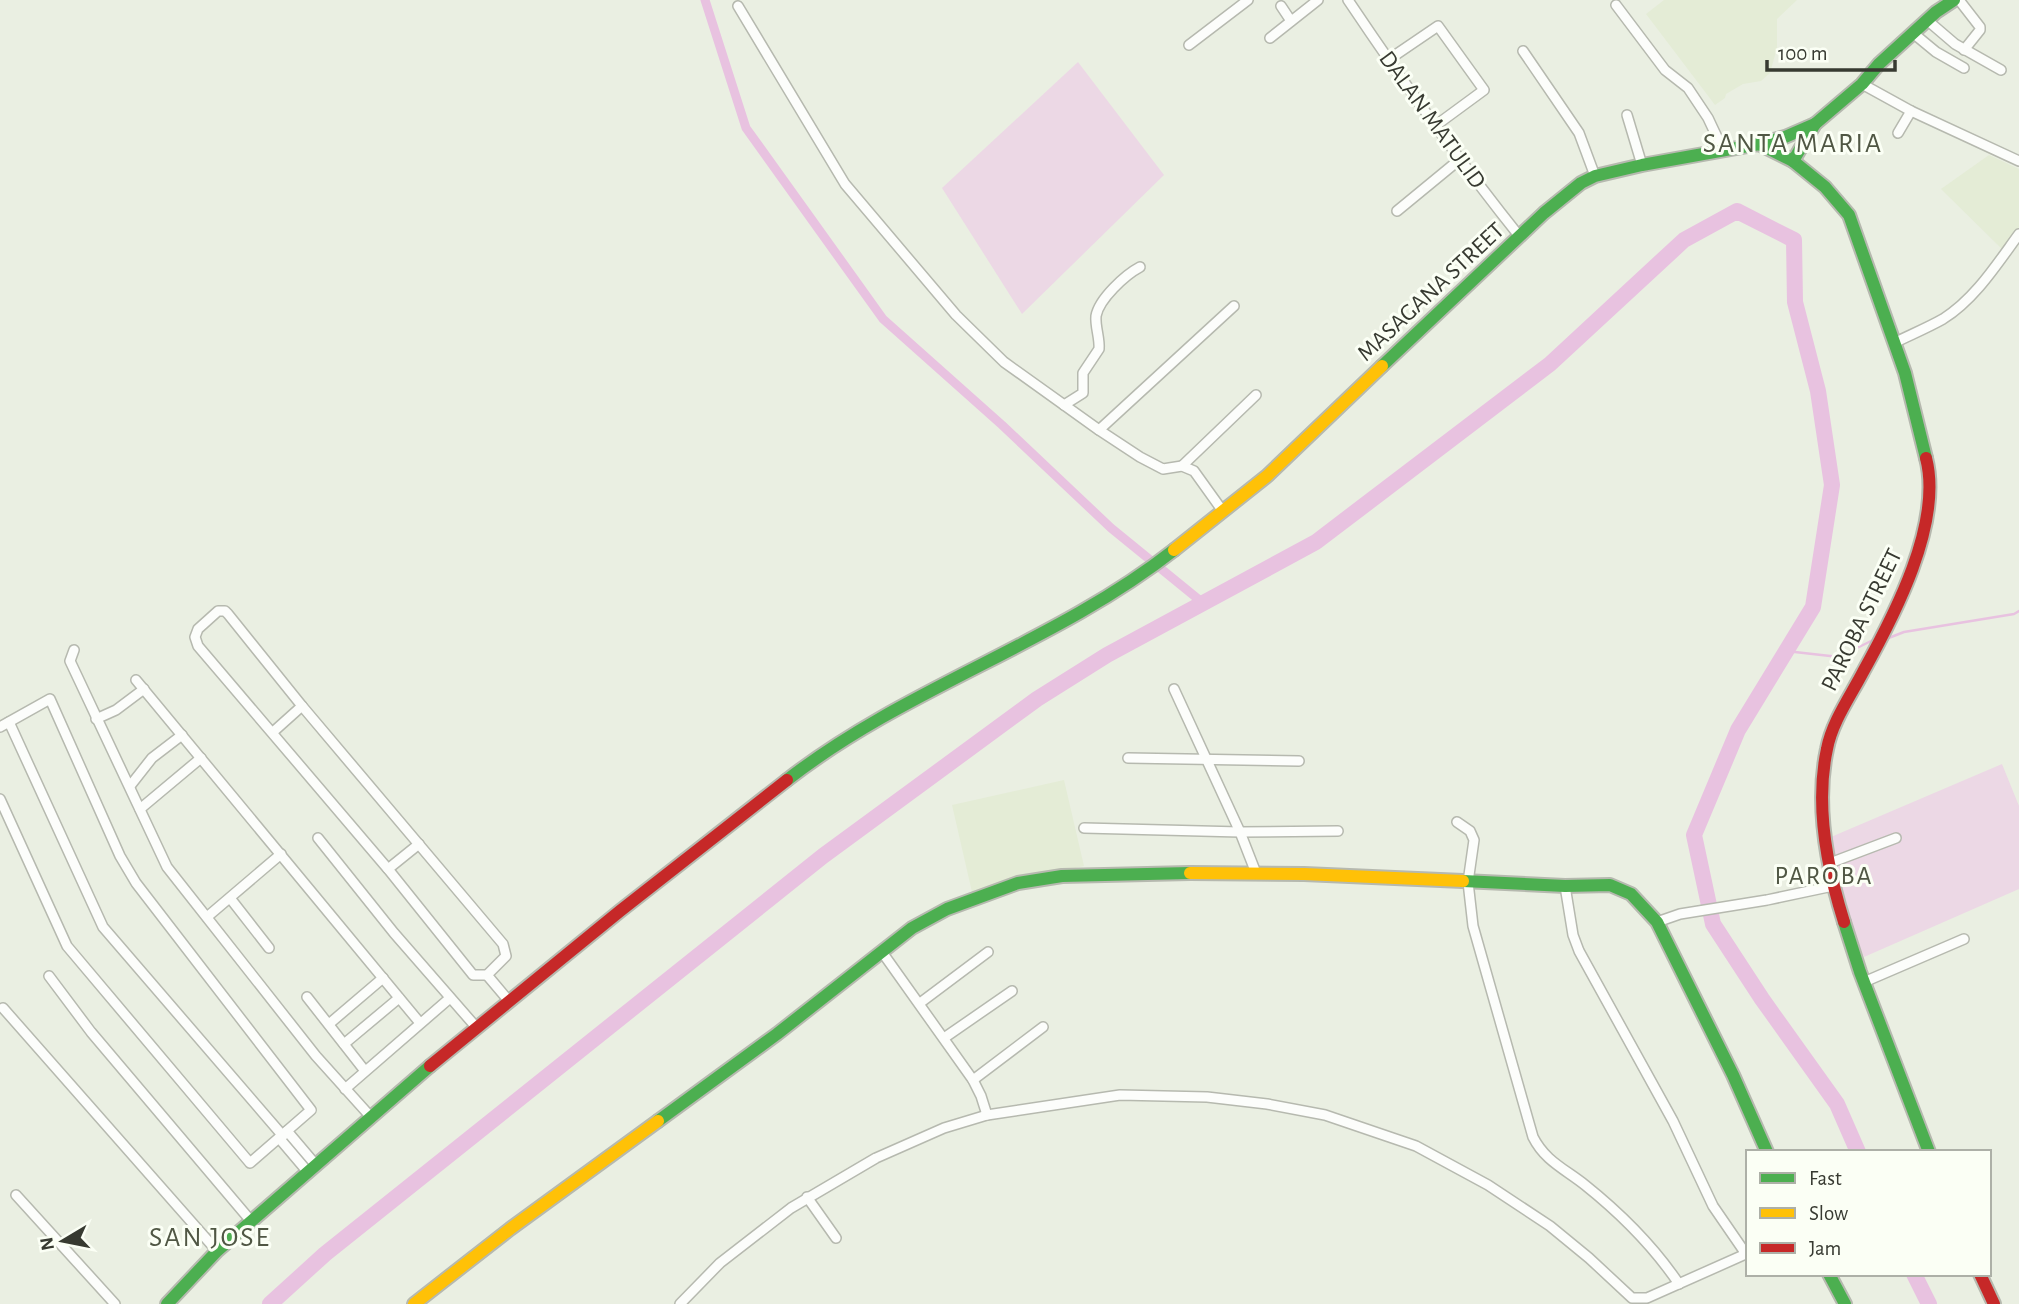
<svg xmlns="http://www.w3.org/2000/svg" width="2019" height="1304" font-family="'Alegreya Sans',sans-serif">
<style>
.built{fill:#e4ecd6}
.green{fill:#ecd8e5}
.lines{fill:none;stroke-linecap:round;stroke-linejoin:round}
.stream{stroke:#e8c2e0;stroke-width:2.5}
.canal{stroke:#e8c2e0;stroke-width:9}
.river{stroke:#e8c2e0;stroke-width:16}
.street-casing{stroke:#b6b9af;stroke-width:12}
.fast-casing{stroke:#b6b9af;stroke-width:16}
.slow-casing{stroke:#b6b9af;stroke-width:16}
.jam-casing{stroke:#b6b9af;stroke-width:16}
.street{stroke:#fcfdfb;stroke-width:9}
.fast{stroke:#4caf50;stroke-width:12}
.slow{stroke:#ffc107;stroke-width:12}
.jam{stroke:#c62828;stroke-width:12}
.labels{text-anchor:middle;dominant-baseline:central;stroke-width:6;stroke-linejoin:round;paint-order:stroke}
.street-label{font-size:24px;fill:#373a31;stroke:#fbfff5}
.neighbourhood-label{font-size:26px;letter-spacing:2px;fill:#505744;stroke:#fbfff5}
.quarter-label{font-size:28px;letter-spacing:2px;fill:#505744;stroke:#fbfff5}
</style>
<rect width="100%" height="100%" fill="#eaefe2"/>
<g class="built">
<polygon points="1664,0 1797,0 1777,19 1777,48 1770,73 1761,81 1743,84 1726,94 1725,98 1715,105 1646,14"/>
<polygon points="1989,155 2019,169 2019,227 2003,250 1941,189"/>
<polygon points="1064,780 1084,866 972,892 952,805"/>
</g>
<g class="green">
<polygon points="1078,62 1164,175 1022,314 942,188"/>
<polygon points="2002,764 2019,806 2019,889 1864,957 1840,897 1831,837"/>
</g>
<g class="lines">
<g class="stream">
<polyline points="1886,639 1904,632 2014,614 2019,611"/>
<polyline points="1786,651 1839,657 1873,640"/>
</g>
<polyline class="canal" points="705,0 746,128 883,319 1002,425 1111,528 1203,603"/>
<g class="river">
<polyline points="1914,1274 1929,1304"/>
<polyline points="270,1304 325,1254 823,856 1037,699 1107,655 1316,542 1550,364 1684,240 1737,211 1794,240 1795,302 1818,391 1832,485 1813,607 1738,730 1694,835 1713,924 1762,999 1837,1104 1858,1152"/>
</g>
<defs>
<g id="street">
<path d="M 1348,0 C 1403,82 1459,161 1520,237"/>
<polyline points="1959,0 1980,27 1980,30 1964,50"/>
<polyline points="1616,5 1665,70 1688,88 1708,118 1723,150"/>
<polyline points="738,6 845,184 956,315 1004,362 1099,430 1140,457 1163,469 1182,466 1194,471 1222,510"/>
<polyline points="1281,6 1291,21"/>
<polyline points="1927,20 1955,44 2001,70"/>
<polyline points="1913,33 1936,52 1964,68"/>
<polyline points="1270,38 1318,0"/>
<polyline points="1189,45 1248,0"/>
<polyline points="1523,51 1579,133 1595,176"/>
<polyline points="1388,60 1438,26 1484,90 1435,126"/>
<polyline points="1862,84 1911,111 2019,161"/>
<polyline points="1627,115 1642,165"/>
<polyline points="1898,133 1911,111"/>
<polyline points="1397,211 1459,160"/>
<path d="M 1894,343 C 1910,335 1927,328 1943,319 C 1975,299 1997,264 2019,234"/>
<path d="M 1064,405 L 1083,393 L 1083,373 L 1099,349 C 1100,338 1095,327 1096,316 C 1099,299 1125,275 1140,267"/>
<polyline points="1099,430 1234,306"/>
<polyline points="1182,466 1256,395"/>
<polygon points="218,611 225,611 228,614 302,706 503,944 506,956 487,975 473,975 388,869 198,646 195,637 198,629"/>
<polyline points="74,650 70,661 167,867 316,1056 370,1116"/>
<polyline points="136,680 420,1023"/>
<polyline points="1174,689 1240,832 1256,873"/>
<polyline points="96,719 116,710 144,689"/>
<polyline points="9,722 103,927 283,1136"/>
<polyline points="0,727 50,699 120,856 136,883 311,1110 250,1163 67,946 0,799"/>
<polyline points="273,732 302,706"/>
<polyline points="1128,758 1299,761"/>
<polyline points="130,786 152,758 182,735"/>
<polyline points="140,809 201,758"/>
<path d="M 1457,822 L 1470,831 L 1474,840 L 1468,882 L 1473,926 L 1533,1137 C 1545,1161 1565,1169 1585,1185 C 1620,1213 1654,1247 1679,1284"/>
<polyline points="1084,828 1240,832 1338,831"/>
<polyline points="318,838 394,933 476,1027"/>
<polyline points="1830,863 1896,838"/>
<polyline points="388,869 419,844"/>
<polyline points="1565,886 1573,935 1579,951 1673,1121 1713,1206 1746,1254"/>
<polyline points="230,898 269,948"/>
<polyline points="207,917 281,854"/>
<polyline points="1657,922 1680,914 1767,900 1833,886"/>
<polyline points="882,952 973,1080 981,1096 987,1115"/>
<polyline points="487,975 509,1001"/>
<polyline points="49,976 91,1032 251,1221"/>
<polyline points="1864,982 1964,939"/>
<polyline points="307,997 365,1071"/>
<polyline points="920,1003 988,952"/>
<polyline points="3,1008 217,1251"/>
<polyline points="329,1024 383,978"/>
<polyline points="944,1038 1012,991"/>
<polyline points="344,1044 399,998"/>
<polyline points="973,1080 1043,1027"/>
<polyline points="345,1089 450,998"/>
<polyline points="287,1131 315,1164"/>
<polyline points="279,1138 307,1171"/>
<polyline points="16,1195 115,1304"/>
<polyline points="807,1197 836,1238"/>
<polyline points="680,1304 720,1263 791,1208 876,1158 944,1128 987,1115 1120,1095 1207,1097 1267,1104 1325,1115 1416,1146 1488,1185 1550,1226 1589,1258 1632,1298 1647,1298 1748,1253"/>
</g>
<g id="fast">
<polyline points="1759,144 1793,161 1825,187 1849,215 1905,373 1926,458"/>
<polyline points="1793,161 1815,124 1862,84 1879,64 1936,12 1954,0"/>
<polyline points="1382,366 1544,213 1581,183 1595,176 1642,165 1759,144 1785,137 1815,124"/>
<path d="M 787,780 C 906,687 1056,643 1174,550"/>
<polyline points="1463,881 1565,886 1610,885 1631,894 1657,922 1733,1075 1767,1152"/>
<polyline points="1844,922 1860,972 1929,1152"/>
<polyline points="658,1121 777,1034 912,928 947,909 1018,883 1062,876 1190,873"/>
<polyline points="1829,1274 1845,1304"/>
<polyline points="167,1304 217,1251 430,1066"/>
</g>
<g id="slow">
<polyline points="1174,550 1267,476 1382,366"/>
<polyline points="1190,873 1304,874 1463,881"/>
<polyline points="414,1304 510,1229 658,1121"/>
</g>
<g id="jam">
<path d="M 1844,922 C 1827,868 1815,804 1827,749 C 1832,722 1850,697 1863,672 C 1894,616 1943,523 1926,458"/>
<polyline points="430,1066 620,911 787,780"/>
<polyline points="1980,1274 1994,1304"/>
</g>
</defs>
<use href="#street" class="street-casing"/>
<use href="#fast" class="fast-casing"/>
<use href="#slow" class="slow-casing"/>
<use href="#jam" class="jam-casing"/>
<use href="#street" class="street"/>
<use href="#fast" class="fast"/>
<use href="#slow" class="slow"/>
<use href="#jam" class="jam"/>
</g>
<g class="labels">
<g class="street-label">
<text transform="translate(1432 120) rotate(54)">DALAN MATULID</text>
<text transform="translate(1431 292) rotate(-43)">MASAGANA STREET</text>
<text transform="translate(1862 620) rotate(-64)">PAROBA STREET</text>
</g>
<g class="neighbourhood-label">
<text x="1824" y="876">PAROBA</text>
</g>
<g class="quarter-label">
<text x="1793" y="144">SANTA MARIA</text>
<text x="210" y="1238">SAN JOSE</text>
</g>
</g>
<rect x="1746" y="1150" width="245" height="126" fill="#fbfff5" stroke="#adb0a7" stroke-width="2"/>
<rect x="1760" y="1173" width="35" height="10" fill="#4caf50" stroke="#adb0a7" stroke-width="2"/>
<text x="1809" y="1185" font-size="21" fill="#373a31">Fast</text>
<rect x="1760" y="1208" width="35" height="10" fill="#ffc107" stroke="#adb0a7" stroke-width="2"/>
<text x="1809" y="1220" font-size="21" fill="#373a31">Slow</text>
<rect x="1760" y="1243" width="35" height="10" fill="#c62828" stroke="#adb0a7" stroke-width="2"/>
<text x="1809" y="1255" font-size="21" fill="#373a31">Jam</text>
<g transform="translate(63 1241) rotate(260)" stroke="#fbfff5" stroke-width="5" paint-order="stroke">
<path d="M0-5L12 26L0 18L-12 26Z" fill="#373a31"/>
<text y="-10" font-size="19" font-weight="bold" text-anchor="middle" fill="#373a31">N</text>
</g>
<path d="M1767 60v10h128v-10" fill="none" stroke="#373a31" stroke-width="3.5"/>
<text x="1778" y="60" font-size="21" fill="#373a31" stroke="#fbfff5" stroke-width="5" paint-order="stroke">100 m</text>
</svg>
